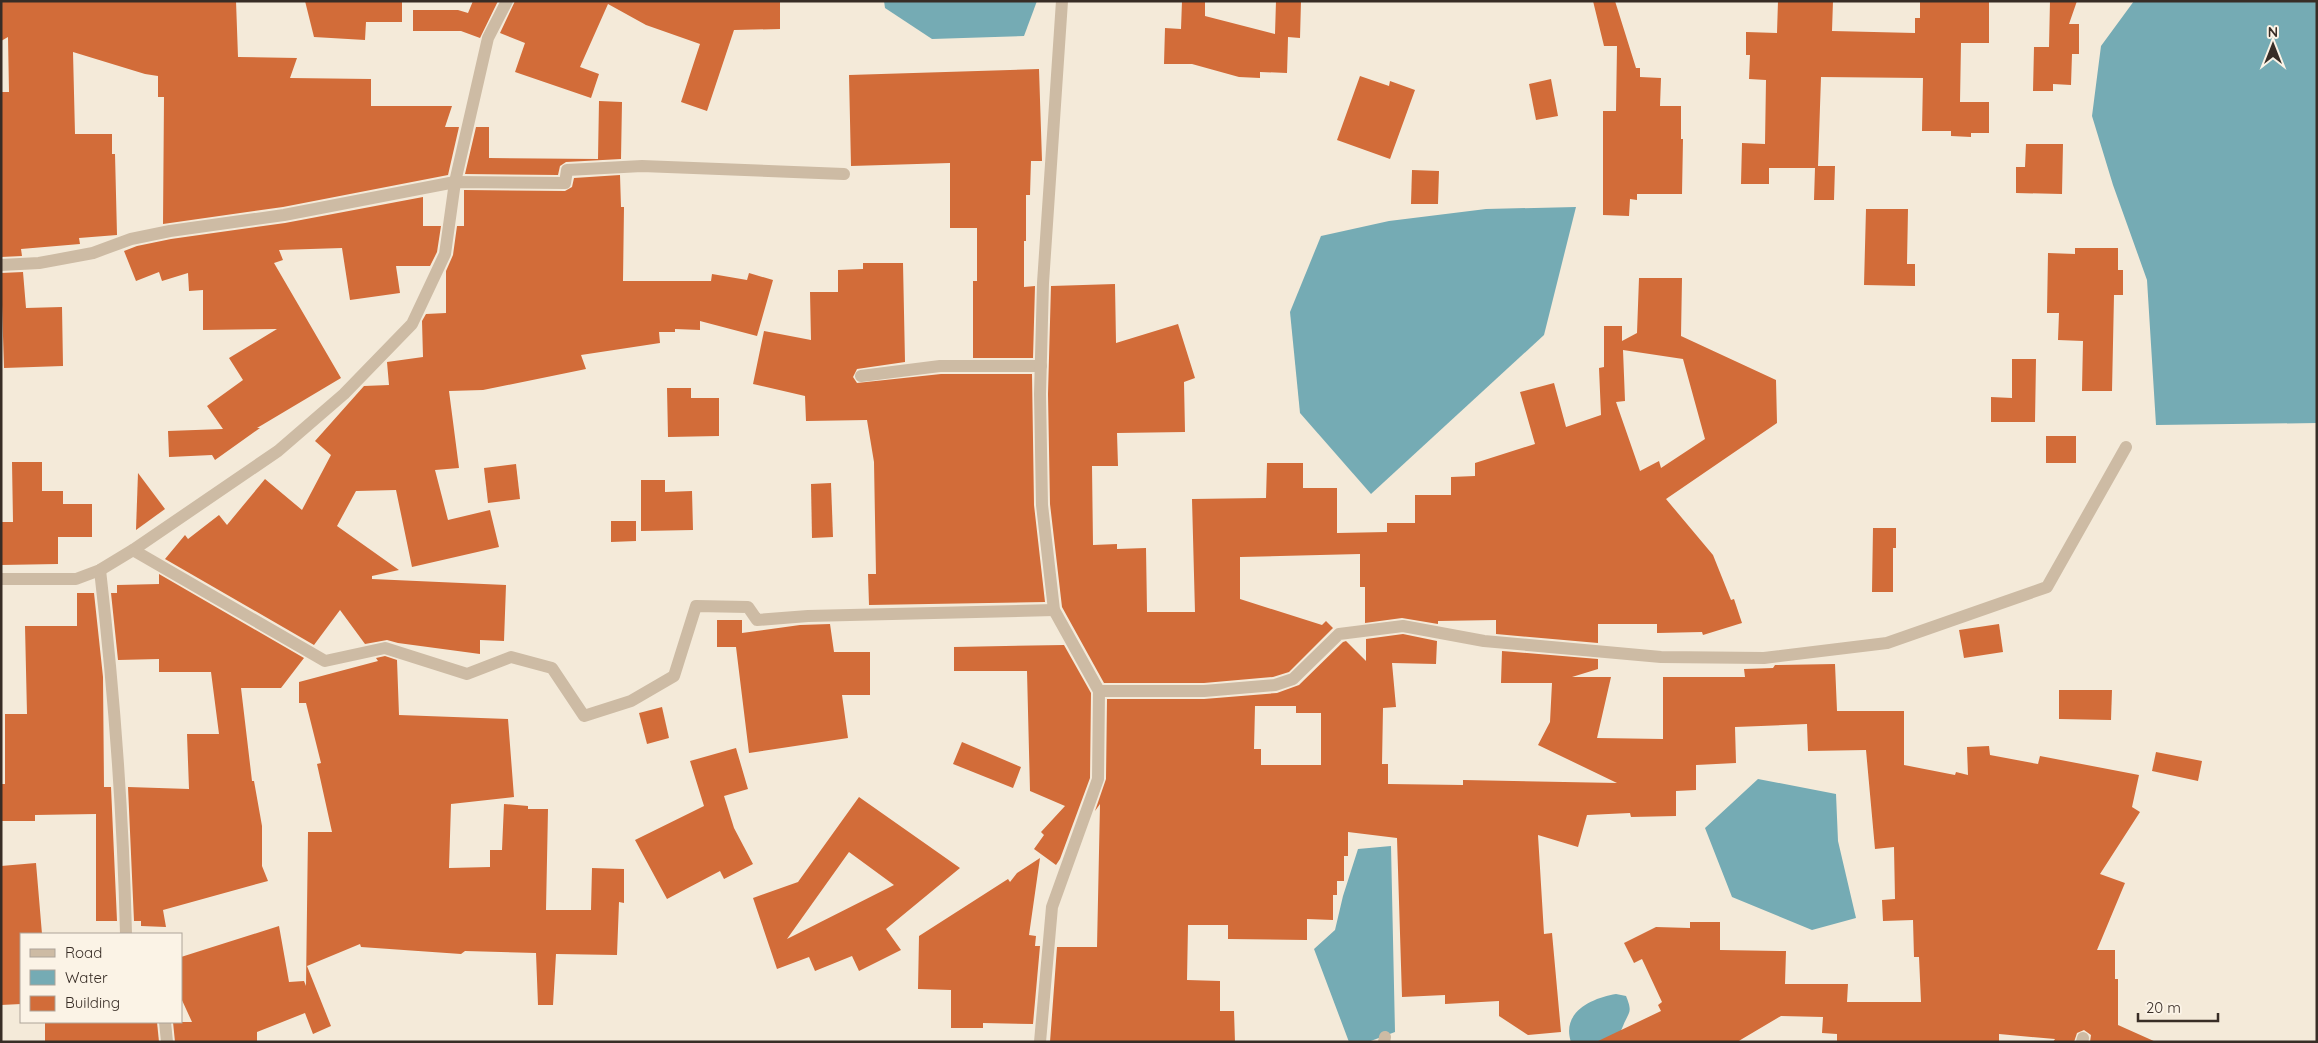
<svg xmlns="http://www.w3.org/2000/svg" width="2318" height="1043" font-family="Quicksand,sans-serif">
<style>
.water{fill:#75abb4}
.building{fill:#d26c39;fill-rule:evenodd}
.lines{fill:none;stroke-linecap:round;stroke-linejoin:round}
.minor{stroke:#cdbba4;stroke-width:12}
</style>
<rect width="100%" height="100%" fill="#f4ead9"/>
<g class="water">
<polygon points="884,1 1037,1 1024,36 932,39 885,8"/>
<polygon points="2134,1 2317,1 2317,423 2156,425 2147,280 2113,185 2092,116 2101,46"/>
<polygon points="1576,207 1544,335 1371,494 1300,413 1290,312 1321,236 1389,221 1486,209"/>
<polygon points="1758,779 1836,794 1838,841 1856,918 1812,930 1732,897 1705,828"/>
<polygon points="1391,846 1395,1032 1368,1042 1349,1042 1314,949 1335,930 1343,896 1358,849"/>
<path d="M 1616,994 L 1626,996 C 1633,1013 1629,1011 1623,1026 C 1620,1031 1620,1037 1617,1042 L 1571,1042 C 1561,1012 1592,998 1616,994 Z"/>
</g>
<g class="building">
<polygon points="1,1 236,1 238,57 297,58 290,78 371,79 371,106 452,106 445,127 459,127 448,175 283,207 163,224 164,97 158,97 158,76 145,74 73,52 75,134 112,134 112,154 115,154 117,235 79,238 80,244 21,249 22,256 1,257 1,92 9,92 8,37 1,41"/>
<polygon points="305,1 402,1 402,22 366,22 365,40 314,37"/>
<polygon points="473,1 498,1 480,38 461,31 413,31 413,10 458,10 468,13"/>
<polygon points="515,1 780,1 780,29 734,30 707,111 681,102 700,44 646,25 608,4 580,67 599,74 591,98 515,72 525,43 500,33"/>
<polygon points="1182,1 1205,1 1205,16 1275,34 1276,1 1301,1 1300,38 1288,37 1287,73 1260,72 1260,78 1239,77 1192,64 1164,64 1165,28 1181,29"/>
<polygon points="1593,1 1615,1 1636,68 1640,68 1640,77 1661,78 1660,106 1681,106 1681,139 1683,139 1682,194 1637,194 1637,200 1630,199 1629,216 1603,215 1603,111 1616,111 1617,46 1604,46"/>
<polygon points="1778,1 1833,1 1832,31 1915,33 1915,18 1920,18 1920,1 1989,1 1989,43 1961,43 1960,102 1989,102 1989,133 1971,133 1971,137 1951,136 1951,131 1922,131 1923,78 1821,77 1818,166 1835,166 1834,200 1814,200 1815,168 1769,168 1769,184 1741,184 1742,143 1765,144 1766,80 1749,79 1750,55 1746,55 1746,32 1777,33"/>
<polygon points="2050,1 2077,1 2069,24 2079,24 2079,54 2072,54 2071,85 2053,84 2053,91 2033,91 2034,47 2049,47"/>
<polygon points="1039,69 1042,161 1031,161 1030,195 1026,195 1026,241 1024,241 1024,287 1035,286 1033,358 973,358 973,281 977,281 977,228 950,228 950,163 851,166 849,75"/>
<polygon points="1360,76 1389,86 1390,81 1415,90 1390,159 1337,140"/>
<polygon points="1551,79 1558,116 1536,120 1529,84"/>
<polygon points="599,101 622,102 621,159 566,162 560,166 558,175 465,174 476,127 489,127 489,158 598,159"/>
<polygon points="2026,144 2063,144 2062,194 2016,193 2016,167 2025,167"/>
<polygon points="1412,170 1439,171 1438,204 1411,204"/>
<polygon points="620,175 621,207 624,207 623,281 711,281 712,274 747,280 749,273 773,280 757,336 700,321 700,330 675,329 675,332 659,332 660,343 581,355 586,369 483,390 449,391 459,468 435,470 448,520 490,510 499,547 412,567 396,490 356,491 337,526 399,570 372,576 372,579 506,585 504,641 480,640 480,654 398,643 387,640 365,644 340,610 314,645 165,559 185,535 188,539 219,515 227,525 265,479 302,510 331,455 315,441 364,386 389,385 387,362 423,357 422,321 426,314 446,313 446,271 453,255 457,226 464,226 464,190 565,191 572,187 574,178"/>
<polygon points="423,197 423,226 441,226 437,252 430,266 396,266 400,293 350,300 342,248 279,250 283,260 274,263 341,378 257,428 260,428 215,460 212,455 169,457 168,431 223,429 207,406 243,380 229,358 277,329 203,330 203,290 189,291 188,273 162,281 159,272 136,281 124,251 137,246 171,239 285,223"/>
<polygon points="1866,209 1908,209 1907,264 1915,264 1915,286 1864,285"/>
<polygon points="2075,248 2118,248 2118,270 2123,270 2123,295 2114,295 2112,391 2082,391 2083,341 2058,340 2059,313 2047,313 2048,253 2075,254"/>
<polygon points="863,263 903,263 905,362 857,369 853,377 857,383 941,374 1032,374 1034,505 1045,602 869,605 868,574 876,574 874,462 867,420 806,421 805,396 753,384 764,331 811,340 810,292 838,292 838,270 863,269"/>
<polygon points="23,272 26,308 62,307 63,366 4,368 1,273"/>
<path d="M 1639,278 L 1682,278 L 1681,336 L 1776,380 L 1777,423 L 1666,499 L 1713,555 L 1731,600 L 1734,599 L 1742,623 L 1703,635 L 1702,632 L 1657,633 L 1657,624 L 1598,624 L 1598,643 L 1496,634 L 1496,620 L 1438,621 L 1438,624 L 1402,618 L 1365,623 L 1365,587 L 1360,587 L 1360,554 L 1240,557 L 1240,599 L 1322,625 L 1326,621 L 1333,628 L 1289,672 L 1273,677 L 1204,683 L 1104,683 L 1062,607 L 1050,504 L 1048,394 L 1051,286 L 1115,284 L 1116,343 L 1178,324 L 1195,378 L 1184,382 L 1185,432 L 1117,433 L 1118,466 L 1092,466 L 1093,545 L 1117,544 L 1117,549 L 1146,548 L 1147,612 L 1195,612 L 1192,499 L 1266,498 L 1267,463 L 1303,463 L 1303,488 L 1337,488 L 1337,533 L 1387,532 L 1387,523 L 1415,523 L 1415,495 L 1451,495 L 1451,477 L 1475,476 L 1475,463 L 1535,444 L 1520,392 L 1554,383 L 1566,427 L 1601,415 L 1599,368 L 1604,367 L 1604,326 L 1622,326 L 1622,341 L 1637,333 ZM 1623,350 L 1683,359 L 1705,439 L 1661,468 L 1659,461 L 1640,471 L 1616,402 L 1625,401 Z"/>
<polygon points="2012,359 2036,359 2035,422 1991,422 1991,397 2012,398"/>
<polygon points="667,388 691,388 691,398 719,398 719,436 668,437"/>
<rect x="2046" y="436" width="30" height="27"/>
<polygon points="12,462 42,462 42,491 63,491 63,504 92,504 92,537 58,537 58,564 1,565 1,522 13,522"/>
<polygon points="516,464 520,499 488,503 484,468"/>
<polygon points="138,473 165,509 136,530"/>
<polygon points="641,480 665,480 665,492 692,491 693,530 641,531"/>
<polygon points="831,483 833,537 812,538 811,484"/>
<polygon points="611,521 636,521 636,541 611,542"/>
<polygon points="1873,528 1896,528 1896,548 1893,548 1893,592 1872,592"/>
<polygon points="159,574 304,658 281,688 241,688 252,781 254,781 262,826 262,866 268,881 163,910 166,927 141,926 141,921 134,921 128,787 189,789 187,734 219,734 211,672 159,672 159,659 118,660 111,593 117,593 117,585 159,584"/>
<polygon points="77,593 94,593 103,677 104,787 111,787 117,921 96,921 96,814 35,815 35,821 1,821 1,784 5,784 5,714 27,714 25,626 77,626"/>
<polygon points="717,620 742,620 742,633 800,625 830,624 834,652 870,652 870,695 842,695 848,738 749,753 736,647 717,647"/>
<polygon points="1999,624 2003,652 1964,658 1959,630"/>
<path d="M 1403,634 L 1437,641 L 1436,664 L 1392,663 L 1396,707 L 1383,708 L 1382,764 L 1388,764 L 1388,784 L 1463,785 L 1463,780 L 1617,783 L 1538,745 L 1550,722 L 1552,683 L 1501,683 L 1502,651 L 1598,659 L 1598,669 L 1572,677 L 1611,677 L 1597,738 L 1663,739 L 1663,677 L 1745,677 L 1744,669 L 1773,668 L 1775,665 L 1835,664 L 1837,711 L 1904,711 L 1904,765 L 1955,775 L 1956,772 L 1968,775 L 1967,747 L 1989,746 L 1990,755 L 2038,764 L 2040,756 L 2139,775 L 2132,807 L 2140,812 L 2100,874 L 2125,883 L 2097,950 L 2115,950 L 2115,979 L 2118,979 L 2118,1025 L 2156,1042 L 2090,1042 L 2091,1035 L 2084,1030 L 2077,1033 L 2074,1042 L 2053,1042 L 2055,1039 L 1999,1034 L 1999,1042 L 1837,1042 L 1837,1034 L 1822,1033 L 1823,1017 L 1781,1016 L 1737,1042 L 1596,1042 L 1661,1011 L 1658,1005 L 1662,1002 L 1642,959 L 1634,963 L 1624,943 L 1656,927 L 1690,928 L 1690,922 L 1720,922 L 1720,950 L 1786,951 L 1785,984 L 1848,984 L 1847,1002 L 1921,1002 L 1919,957 L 1914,957 L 1913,920 L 1883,921 L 1882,900 L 1895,899 L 1894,847 L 1875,849 L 1866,750 L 1808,751 L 1807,724 L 1735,727 L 1736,763 L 1696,765 L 1696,790 L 1676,791 L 1676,816 L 1631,817 L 1630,813 L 1587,815 L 1578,847 L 1538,835 L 1544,934 L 1552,933 L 1561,1032 L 1528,1035 L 1499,1016 L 1499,1001 L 1445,1004 L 1445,995 L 1402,997 L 1397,838 L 1348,832 L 1348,856 L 1344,856 L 1344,881 L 1337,881 L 1337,895 L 1333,895 L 1333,920 L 1307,919 L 1307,940 L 1228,939 L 1228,925 L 1188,925 L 1187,980 L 1220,981 L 1220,1011 L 1234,1011 L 1235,1042 L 1050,1042 L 1057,947 L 1097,947 L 1100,804 L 1095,811 L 1106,779 L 1107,699 L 1204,699 L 1277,693 L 1299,685 L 1343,642 L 1346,641 L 1366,661 L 1366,639 ZM 1255,706 L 1296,706 L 1296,713 L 1321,713 L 1321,765 L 1261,765 L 1261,749 L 1254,749 Z"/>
<polygon points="1064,645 1091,693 1090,778 1060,859 1056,865 1034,849 1044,835 1041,832 1065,806 1030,791 1027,671 954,671 954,647"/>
<polygon points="385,656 397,660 399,715 508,719 514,797 451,804 449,868 490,867 490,850 502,850 504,804 528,806 528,809 548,809 546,910 591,910 592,868 624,869 624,903 619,902 617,955 556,954 553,1005 538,1005 536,953 465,951 461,954 361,947 360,944 307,966 331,1026 313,1034 305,1013 257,1032 257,1042 175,1042 173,1022 192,1022 181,998 181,957 279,926 289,982 304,981 306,986 308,832 332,832 317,764 321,763 306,703 299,703 299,682 378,661 376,658"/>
<polygon points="2059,690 2112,690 2111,720 2059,719"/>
<polygon points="662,707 669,738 647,744 639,713"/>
<polygon points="962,742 1021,767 1013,788 953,764"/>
<polygon points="736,748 748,789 724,796 734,828 753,864 724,879 720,871 667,899 635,840 704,806 690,761"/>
<polygon points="2156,752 2202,761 2198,781 2152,771"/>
<path d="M 859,797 L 960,868 L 886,929 L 901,950 L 859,971 L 852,956 L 815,971 L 809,957 L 777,969 L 753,898 L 798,882 ZM 849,852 L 894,885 L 787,939 Z"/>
<polygon points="1040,858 1029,935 1036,936 1035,946 1040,946 1033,1024 983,1023 983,1028 951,1028 951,990 918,989 919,936 1008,879 1010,882 1017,873"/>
<polygon points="36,863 42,934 21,934 21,1004 1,1005 1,866"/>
<polygon points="45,1022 157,1022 159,1042 45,1042"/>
</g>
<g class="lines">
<g class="minor">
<polyline points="1,265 39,263 93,253 131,239 170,231 284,215 455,182 565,183 567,170 642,166 844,174"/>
<polyline points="861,376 940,366 1041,366"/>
<polyline points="133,550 325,661 385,648 467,674 511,657 552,668 584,716 631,701 674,676 696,606 748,607 757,620 808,616 1054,610"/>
<path d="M 100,570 C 114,691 123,813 126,934"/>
<polyline points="1,579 76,579 100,570 133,550 278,451 344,394 412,324 445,254 455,182 488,38 507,1"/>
<polyline points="1099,691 1204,691 1275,685 1293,679 1339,634 1403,626 1484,641 1661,657 1764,658 1887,643 2047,587 2126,447"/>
<polyline points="165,1022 167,1042"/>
<polyline points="1040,1042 1052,907 1098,779 1099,691 1054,610 1042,505 1040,394 1043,283 1062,1"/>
<polyline points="1384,1042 1385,1037"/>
<polyline points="2082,1042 2083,1038"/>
</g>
</g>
<rect width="2318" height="1043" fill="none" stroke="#382d26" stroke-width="5"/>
<rect x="20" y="933" width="162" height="90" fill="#fbf3e6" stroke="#ada499"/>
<rect x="30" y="949" width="25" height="8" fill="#cdbba4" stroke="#ada499"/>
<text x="65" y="958" font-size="15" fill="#382d26">Road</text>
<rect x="30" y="970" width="25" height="15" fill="#75abb4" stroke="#ada499"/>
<text x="65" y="983" font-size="15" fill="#382d26">Water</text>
<rect x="30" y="996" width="25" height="15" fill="#d26c39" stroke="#ada499"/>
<text x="65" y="1008" font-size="15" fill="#382d26">Building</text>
<g transform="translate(2273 45)" stroke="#fbf3e6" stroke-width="4" paint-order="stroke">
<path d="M0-4L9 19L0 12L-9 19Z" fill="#382d26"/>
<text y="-8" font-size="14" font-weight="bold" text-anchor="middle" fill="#382d26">N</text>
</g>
<path d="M2138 1013v8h80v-8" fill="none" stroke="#382d26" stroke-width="2.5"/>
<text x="2146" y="1013" font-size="15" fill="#382d26" stroke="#fbf3e6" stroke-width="4" paint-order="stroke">20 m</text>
</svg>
